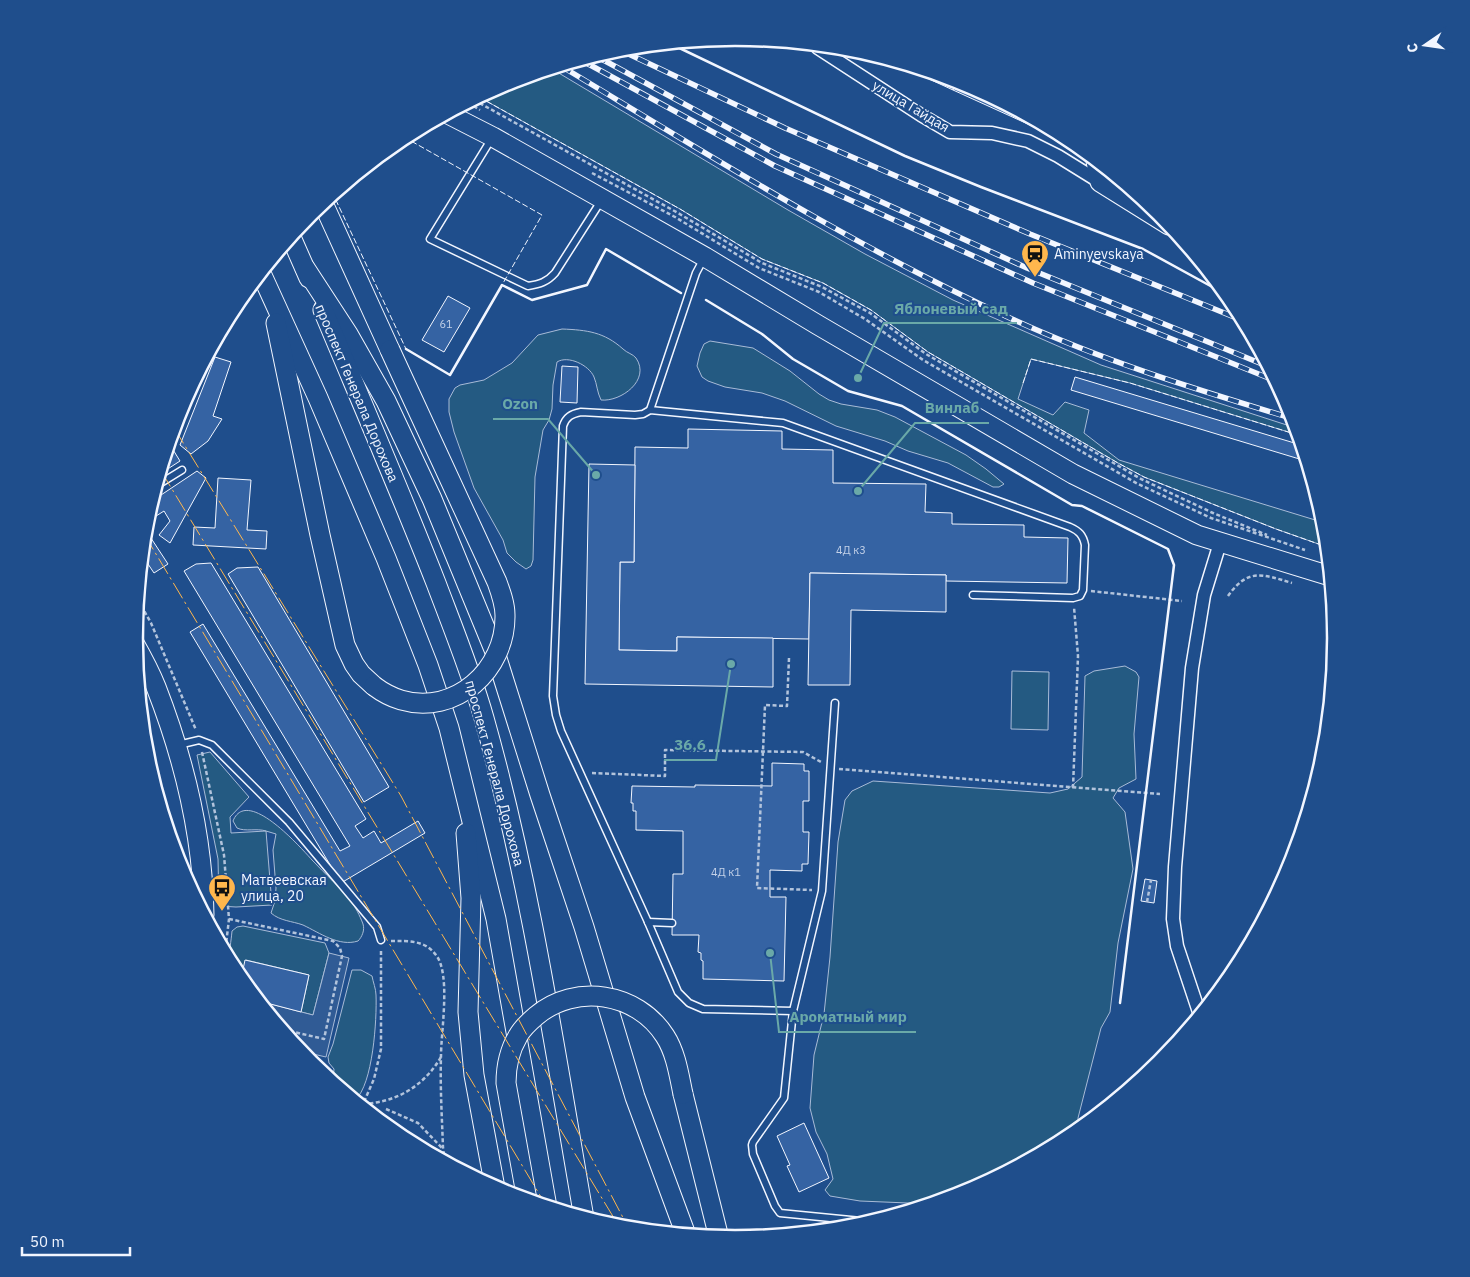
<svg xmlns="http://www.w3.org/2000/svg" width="1470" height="1277" font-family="'IBM Plex Sans',sans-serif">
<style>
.green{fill:#245a82;stroke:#a8bbd7}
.parking{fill:#305b95;stroke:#a8bbd7}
.building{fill:#3563a3;stroke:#f2f6ff}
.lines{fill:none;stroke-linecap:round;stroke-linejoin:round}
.lane-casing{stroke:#f2f6ff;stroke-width:9}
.street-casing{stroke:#f2f6ff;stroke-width:15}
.secondary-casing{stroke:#f2f6ff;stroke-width:21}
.path{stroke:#b3c4dc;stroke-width:2.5;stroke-dasharray:4 2.5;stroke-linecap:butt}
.lane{stroke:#1f4e8c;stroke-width:6}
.street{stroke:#1f4e8c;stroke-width:12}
.secondary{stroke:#1f4e8c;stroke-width:19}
.rail-casing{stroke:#f2f6ff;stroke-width:5.5}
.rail{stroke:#1f4e8c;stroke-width:4;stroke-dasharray:11;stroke-linecap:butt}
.secondary-bridge-casing{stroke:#f2f6ff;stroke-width:21;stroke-linecap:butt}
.secondary-bridge{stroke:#1f4e8c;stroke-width:19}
.fence{stroke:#f2f6ff;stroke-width:1;stroke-dasharray:6 2.5;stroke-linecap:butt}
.wall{stroke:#f2f6ff;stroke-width:2.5}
.power{stroke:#ffb74d;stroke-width:1;stroke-dasharray:18 4 2.5 4;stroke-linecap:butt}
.labels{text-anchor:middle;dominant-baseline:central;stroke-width:4;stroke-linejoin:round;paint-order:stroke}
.number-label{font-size:11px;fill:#c3d1e8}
.street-label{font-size:14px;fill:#f2f6ff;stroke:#1f4e8c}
.poi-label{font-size:14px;fill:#f2f6ff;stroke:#1f4e8c;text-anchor:start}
.rim{fill:none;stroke:#f2f6ff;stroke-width:2.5}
.leader{fill:none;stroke:#6aa9a8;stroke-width:2}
.callout-dot{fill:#6aa9a8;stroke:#1f4e8c;stroke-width:2}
.callout-label{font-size:15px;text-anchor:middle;font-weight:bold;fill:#6aa9a8;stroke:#1f4e8c;stroke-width:4;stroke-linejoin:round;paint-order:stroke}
</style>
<rect width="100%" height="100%" fill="#1f4e8c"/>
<g class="green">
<polygon points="552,69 788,210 865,254 953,300 1101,365 1296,428 1298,435 1130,383 1031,359 1018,399 1053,415 1065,402 1089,410 1084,433 1119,460 1325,523 1327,547 1276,529 1144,477 1118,463 928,352 871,310 823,283 762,259 680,209 479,97 505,83"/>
<path d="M 562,329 C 587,330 604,332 623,349 C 627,353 633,354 636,358 C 651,380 621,402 601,400 C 597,392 597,384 594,377 C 589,365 568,355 557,362 L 553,385 L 552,409 L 549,420 L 543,430 L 535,477 L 533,560 L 531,566 L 526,569 L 516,562 L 507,553 L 503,540 L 474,488 L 454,432 L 449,412 L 449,399 L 455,388 L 460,385 L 484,380 L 512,363 L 538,335 Z"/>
<polygon points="710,341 753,348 790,371 819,394 829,400 841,404 877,410 895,417 966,455 986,469 1004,484 999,487 993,487 948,463 908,451 885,441 836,426 785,401 762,393 725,387 708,381 702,377 697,366 700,353 704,344"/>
<polygon points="1125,666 1136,672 1139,677 1134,734 1136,779 1119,788 1113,798 1125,812 1133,869 1118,943 1110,1012 1101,1028 1078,1118 1079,1129 1069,1138 965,1194 932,1204 860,1201 830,1196 825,1190 833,1179 827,1154 816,1132 810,1108 814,1055 824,1014 830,957 838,842 845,800 852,791 873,781 1050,793 1068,789 1082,777 1085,676 1094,671"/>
<polygon points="1012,671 1049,672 1048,730 1011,729"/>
<path d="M 210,752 L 249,797 L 230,817 L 231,833 L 266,831 C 257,828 245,832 237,828 L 233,821 C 247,786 301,848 313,861 C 325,874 339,886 350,900 C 355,906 360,916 363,924 C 365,930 362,937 358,941 C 339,947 320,933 303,925 C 292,921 280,921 271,913 L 275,901 L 276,888 L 273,850 L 276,834 L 266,831 L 272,905 L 236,907 L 219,906 L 218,859 L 197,755 Z"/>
<path d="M 243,926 L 325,943 L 329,953 L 313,1015 L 301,1012 L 309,975 L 246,960 L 241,979 C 225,960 230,954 232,931 L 237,927 Z"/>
<path d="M 352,970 L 361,970 L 372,976 C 373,982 376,989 376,995 C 377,1019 373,1085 355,1100 L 333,1082 L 334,1069 L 329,1063 L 328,1057 L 333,1044 Z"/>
</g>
<polygon class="parking" points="329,953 349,958 326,1057 300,1051 259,1001 313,1015"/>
<g class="building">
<polygon points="888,60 957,81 953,90"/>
<polygon points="957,81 965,83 1039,123 1030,125 953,90"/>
<polygon points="448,296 470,308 444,352 422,340"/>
<polygon points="215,357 231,362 213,416 222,419 208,441 191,454 180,445"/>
<polygon points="562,366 578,367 577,403 560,402"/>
<polygon points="1075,377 1301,445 1306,461 1071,390"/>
<polygon points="185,399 175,428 173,429 180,408"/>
<polygon points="688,429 782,431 782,449 833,450 833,483 926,484 925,512 952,513 952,524 1024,525 1024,537 1068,538 1067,583 946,581 946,575 810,573 809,639 677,637 677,651 619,650 620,562 634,562 635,447 688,448"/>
<polygon points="172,448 180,461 160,474 167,452"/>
<polygon points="589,464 635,465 634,562 620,562 619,650 677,651 677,637 773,638 773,687 585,684"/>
<polygon points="197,471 206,478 170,543 159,535 170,521 164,511 145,523 152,501"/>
<polygon points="218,478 251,480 247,530 267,531 266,549 193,545 194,527 215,528"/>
<polygon points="145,529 168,564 154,573 142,555"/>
<polygon points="211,563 366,819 355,826 363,838 374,831 381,843 418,821 425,833 341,883 190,632 203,624 340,851 350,846 184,571 196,564"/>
<polygon points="258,567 389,787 364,802 228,574 237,568"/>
<polygon points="810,573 946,575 946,612 851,610 850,685 808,685"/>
<polygon points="772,763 804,764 804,771 809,771 809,801 803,801 803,832 809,832 808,864 802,864 802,871 770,870 770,897 786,897 784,981 703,979 703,961 701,960 701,953 698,952 699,935 672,935 673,874 683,874 683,831 636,830 636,811 633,811 633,803 631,803 632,786 695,787 695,785 772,786"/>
<polygon points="1145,879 1157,881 1154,903 1141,901"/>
<polygon points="245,960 309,975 301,1012 259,1001 241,979"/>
<polygon points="804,1123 829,1178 799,1192 787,1166 790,1165 777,1136"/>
</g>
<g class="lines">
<defs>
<g id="lane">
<path d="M 492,138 L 430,239 L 528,286 C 540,284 547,282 555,273 L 601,201"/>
<polyline points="650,410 696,273 704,258"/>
<polyline points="156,486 182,470"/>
<path d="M 835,703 L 822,891 L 793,1011 L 703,1009 L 689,1003 L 678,992 L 648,922 L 561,731 L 556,715 L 553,696 L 563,426 C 566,417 571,414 581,412 L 635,415 L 643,414 L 650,410 L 783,423 L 1070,527 C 1079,531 1083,535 1085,545 L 1083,590 L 1080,596 L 1073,598 L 973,595"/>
<polyline points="178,745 199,740 212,745 289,822 377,927 381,940"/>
<polyline points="648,922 672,923"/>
<polyline points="793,1011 784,1098 753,1142 752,1145 753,1154 775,1206 780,1213 871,1222"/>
<polyline points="374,1116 381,1118 383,1123"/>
</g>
<g id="street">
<polyline points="816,46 818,48 921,115 950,132 992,133 1028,141 1058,156 1100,182"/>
<polyline points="1200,1015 1177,946 1173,919 1175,867 1192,668 1204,595 1220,543"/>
</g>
<g id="secondary">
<polyline points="448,114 493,137 705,257 818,325 1073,474 1197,535 1330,576"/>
<polyline points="1096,161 1100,182 1169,225"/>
<polyline points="323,203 390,350"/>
<polyline points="291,237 309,278"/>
<polyline points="305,268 348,334 386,401 432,499 495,652 540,795 584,927 635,1097 686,1235"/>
<polyline points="261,273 318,398 386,558 428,665 449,728 496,919 547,1207"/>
<path d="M 323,310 C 361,401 400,491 436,583 C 453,628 471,672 484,718 C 530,881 555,1051 584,1218"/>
<polyline points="276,323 320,535 345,645 354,664 361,674 374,686"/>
<path d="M 134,643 C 142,657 150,672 156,687 C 184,759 203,837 204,915"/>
<polyline points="466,833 471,898 468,1012 474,1075 495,1188"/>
<polyline points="683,1094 719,1238"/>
</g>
</defs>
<use href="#lane" class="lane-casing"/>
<use href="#street" class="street-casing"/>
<use href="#secondary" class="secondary-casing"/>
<g class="path">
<polyline points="474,100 678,213 762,263 822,287 870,313 926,354 1141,479 1213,513 1267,535"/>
<polyline points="468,103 480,110"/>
<polyline points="592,173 675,217 759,268 819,292 865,319 923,360 1138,484 1211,518 1305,550"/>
<polyline points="1091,591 1182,601"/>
<path d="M 1228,596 C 1248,568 1262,574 1292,583"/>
<polyline points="138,600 151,623 196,730"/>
<polyline points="789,658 787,706 765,705 757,888 812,890"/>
<polyline points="202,752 224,855 229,919 225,953"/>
<polyline points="839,769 1160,794"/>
<polyline points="592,773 665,776 665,750 803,752 821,762"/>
<polyline points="1073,788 1078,656 1074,607"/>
<polyline points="1147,902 1151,880"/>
<polyline points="229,919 333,941 340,948 342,956 324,1039 281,1029"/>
<path d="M 391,941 C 408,941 425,940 436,955 C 451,974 441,1031 441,1056 C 440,1087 442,1118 443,1148 L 445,1162"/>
<path d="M 381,951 L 381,1049 L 374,1079 L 363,1104 C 397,1102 424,1086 441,1057"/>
<polyline points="386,1109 418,1123 442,1148"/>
</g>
<use href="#lane" class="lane"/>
<use href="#street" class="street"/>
<use href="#secondary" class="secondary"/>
<defs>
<g id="rail">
<polyline points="618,49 785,128 1030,234 1244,321"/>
<polyline points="596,56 776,154 1027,268 1267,366"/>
<polyline points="581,60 775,166 1033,283 1276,381"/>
<path d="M 561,66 C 709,155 855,247 1012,319 C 1103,361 1198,390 1294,419"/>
</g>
</defs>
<use href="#rail" class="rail-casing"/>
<use href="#rail" class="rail"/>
<defs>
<g id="secondary-bridge">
<path d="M 374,686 C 382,692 391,697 401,700 C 455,716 506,670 505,615 C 505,604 501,593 497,582 L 390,350"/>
<path d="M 527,1200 L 506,1083 C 506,1066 509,1051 518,1036 C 522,1028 529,1022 536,1016 C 575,983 637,992 665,1036 C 676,1053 679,1075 683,1094"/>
</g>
</defs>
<use href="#secondary-bridge" class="secondary-bridge-casing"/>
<use href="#secondary-bridge" class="secondary-bridge"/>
<g class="fence">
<polyline points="479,97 680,209 762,259 823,283 871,310 928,352 1118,463 1144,477 1276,529 1327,547"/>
<polyline points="404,137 542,215 502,285"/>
<polyline points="336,192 334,196 406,349"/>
<polyline points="1023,383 1031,359 1130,383 1298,435"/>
<polyline points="758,1237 758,1233 777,1235"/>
</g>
<g class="wall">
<polyline points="671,44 905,156 981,187 1143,249 1227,295"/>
<polyline points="706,300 762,334 793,359 848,391 902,406 1072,505 1082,506 1168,549 1174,565 1120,1003"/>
<polyline points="406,349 450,375 502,285 532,300 587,285 606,249 681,293"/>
</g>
<g class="power">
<polyline points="174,428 401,796 629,1229"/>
<polyline points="161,471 620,1228"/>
<polyline points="144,534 547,1207"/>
</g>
</g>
<defs>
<symbol id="station-pin" viewBox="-11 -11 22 30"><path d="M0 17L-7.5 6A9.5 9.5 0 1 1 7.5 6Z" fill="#ffb74d" stroke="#1f4e8c"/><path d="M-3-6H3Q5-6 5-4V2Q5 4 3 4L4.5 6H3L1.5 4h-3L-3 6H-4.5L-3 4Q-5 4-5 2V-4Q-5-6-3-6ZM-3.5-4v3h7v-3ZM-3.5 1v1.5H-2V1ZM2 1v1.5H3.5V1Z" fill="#111"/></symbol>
<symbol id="bus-pin" viewBox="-11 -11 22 30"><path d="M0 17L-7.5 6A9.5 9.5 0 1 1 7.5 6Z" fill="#ffb74d" stroke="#1f4e8c"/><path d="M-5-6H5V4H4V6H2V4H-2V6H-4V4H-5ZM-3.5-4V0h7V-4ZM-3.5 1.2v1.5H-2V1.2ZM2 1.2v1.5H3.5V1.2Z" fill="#111"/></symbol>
</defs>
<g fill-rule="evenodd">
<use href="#station-pin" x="1019" y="238" width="32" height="43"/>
<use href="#bus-pin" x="206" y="872" width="32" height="43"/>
</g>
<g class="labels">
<g class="number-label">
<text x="446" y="324">61</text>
<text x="851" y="550">4Д к3</text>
<text x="726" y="872">4Д к1</text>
</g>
<g class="street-label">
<text transform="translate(911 106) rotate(31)">улица Гайдая</text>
<text transform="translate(357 393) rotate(67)">проспект Генерала Дорохова</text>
<text transform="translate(495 773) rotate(75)">проспект Генерала Дорохова</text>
</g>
<g class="poi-label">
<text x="1054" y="254">Aminyevskaya</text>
<text x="241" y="880">Матвеевская<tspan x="241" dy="16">улица, 20</tspan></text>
</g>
</g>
<path d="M0 0H1470V1277H0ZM143 638a592 592 0 1 1 1184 0a592 592 0 1 1-1184 0Z" fill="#1f4e8c" fill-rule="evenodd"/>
<path class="rim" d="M143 638a592 592 0 1 1 1184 0a592 592 0 1 1-1184 0Z"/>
<path class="leader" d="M858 378L884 323H1017M596 475L548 419H493M858 491L915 423H989M731 664L716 760H664M770 953L779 1032H916"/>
<g class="callout-dot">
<circle cx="858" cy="378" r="5"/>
<circle cx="596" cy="475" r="5"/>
<circle cx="858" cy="491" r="5"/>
<circle cx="731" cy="664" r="5"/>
<circle cx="770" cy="953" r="5"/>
</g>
<g class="callout-label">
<text x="951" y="314">Яблоневый сад</text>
<text x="520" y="409">Ozon</text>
<text x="952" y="413">Винлаб</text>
<text x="690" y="750">36,6</text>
<text x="848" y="1022">Ароматный мир</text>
</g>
<g transform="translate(1425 45) rotate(257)" stroke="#1f4e8c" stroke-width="4" paint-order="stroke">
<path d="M0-4L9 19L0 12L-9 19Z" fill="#f2f6ff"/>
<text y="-8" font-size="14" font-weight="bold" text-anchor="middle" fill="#f2f6ff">С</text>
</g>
<path d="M22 1247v8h108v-8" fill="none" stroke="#f2f6ff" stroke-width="2.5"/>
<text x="30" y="1247" font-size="15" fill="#f2f6ff" stroke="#1f4e8c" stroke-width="4" paint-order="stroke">50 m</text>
</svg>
